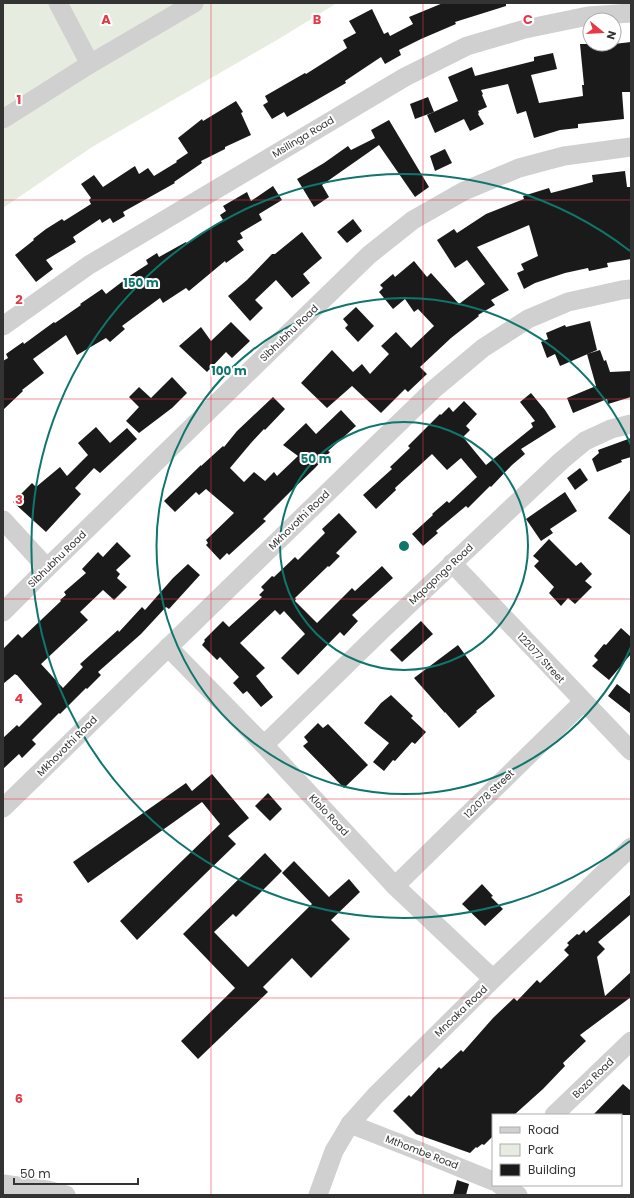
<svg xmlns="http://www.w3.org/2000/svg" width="634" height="1198" font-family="Poppins,sans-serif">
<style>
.green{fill:#e6ecdf}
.building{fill:#1a1a1a}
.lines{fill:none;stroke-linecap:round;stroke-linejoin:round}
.minor{stroke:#d0d0d0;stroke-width:19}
.grid{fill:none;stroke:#e63946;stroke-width:1;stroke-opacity:0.55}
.ring{fill:none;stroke:#0f766e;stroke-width:2}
.labels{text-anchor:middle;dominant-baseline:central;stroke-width:4;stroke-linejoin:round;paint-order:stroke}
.street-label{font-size:10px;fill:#333;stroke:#fff}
.grid-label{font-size:13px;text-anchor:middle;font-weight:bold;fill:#e63946;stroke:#fff;stroke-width:4;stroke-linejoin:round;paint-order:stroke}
.centre{fill:#0f766e;stroke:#fff;stroke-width:2}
.ring-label{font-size:12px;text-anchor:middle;font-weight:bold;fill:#0f766e;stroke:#fff;stroke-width:4;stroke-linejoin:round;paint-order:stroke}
</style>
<rect width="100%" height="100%" fill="#fff"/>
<polygon class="green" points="3,3 337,3 282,37 92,147 3,208"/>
<g class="building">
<polygon points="443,3 506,3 506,6 455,22 456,24 421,39 399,50 401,55 385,64 381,57 345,81 346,83 287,117 284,112 272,119 263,105 268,102 265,96 305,73 306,74 347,48 343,40 356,33 349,21 372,9 384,34 388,32 390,36 413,24 409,17"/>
<polygon points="631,42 631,92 622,92 624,119 578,124 578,128 560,130 534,138 526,111 517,114 508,84 481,90 483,94 482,95 487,107 478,111 479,113 478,114 484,124 470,131 464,119 435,133 427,115 458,101 448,77 472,67 475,76 534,61 534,57 553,53 557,69 531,75 539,103 583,96 582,85 584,85 580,44 614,44"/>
<polygon points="428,97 434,112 415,119 410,104"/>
<polygon points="236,101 243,112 241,113 251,135 225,147 225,149 201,161 202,163 174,182 175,183 123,212 125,216 113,223 110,218 102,223 100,219 73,237 76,242 46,260 53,269 36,282 15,255 34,240 33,239 46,229 62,219 64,221 91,204 89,200 91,198 81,184 94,175 103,187 135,166 139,174 148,168 154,176 177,162 176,161 188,153 178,138 202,119 203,121"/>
<polygon points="389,120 429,187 415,197 379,145 322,185 329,197 314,207 297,179 324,163 348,146 351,150 375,138 371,130"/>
<polygon points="445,149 452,163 435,171 430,156"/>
<polygon points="625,171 627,187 631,187 631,259 607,263 608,267 589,271 588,268 565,273 535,283 524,289 517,273 524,270 521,264 538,256 529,225 477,247 509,290 491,300 495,305 478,315 479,316 451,338 420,367 427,374 408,392 405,389 381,413 352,386 327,408 301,383 332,350 353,372 362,364 370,374 389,354 381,346 396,332 411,348 434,326 418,309 414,312 405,299 393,309 379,292 383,288 380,285 393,274 395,277 414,261 427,277 431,273 459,304 485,284 467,260 455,268 437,240 454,229 457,233 486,214 524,199 523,196 549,188 551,193 593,182 592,175"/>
<polygon points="273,186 282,200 259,214 262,220 240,233 243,238 237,241 244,250 226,263 225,261 189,291 186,288 163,303 160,298 122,326 125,329 110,342 106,338 77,355 66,335 33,359 44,373 22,390 23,391 3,410 3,361 8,358 6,354 23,342 24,344 54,322 55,323 81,305 80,304 102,289 106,294 131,275 148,264 146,260 157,253 159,257 186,242 187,244 223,220 220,215 226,211 223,206 247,192 251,201"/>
<polygon points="353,219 362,231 347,243 337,232"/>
<polygon points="302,232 322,258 303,274 310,283 292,298 276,280 255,300 263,308 250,321 228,296 247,280 272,254 275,254"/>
<polygon points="356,307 374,326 358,342 345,328 348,325 343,319"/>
<polygon points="590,321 597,350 560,366 555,354 547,358 541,342 548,339 546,333 565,325 566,327"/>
<polygon points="231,322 250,341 232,358 226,352 207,372 179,346 201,327 211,341"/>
<polygon points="600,350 604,361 606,360 610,372 631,371 631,397 608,404 607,399 573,413 567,398 596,386 587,354"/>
<polygon points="172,377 187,393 172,408 139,433 126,421 139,407 129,397 139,387 151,398"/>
<polygon points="531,393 545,410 556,427 521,449 525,454 512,465 491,487 490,486 468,508 466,506 436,531 438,533 423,546 412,534 433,515 432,514 447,501 449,503 477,477 461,458 447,470 432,454 395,488 396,490 376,509 363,495 392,469 390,467 410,448 408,446 440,414 441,415 449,407 453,412 464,401 477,414 466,426 470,430 463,437 486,465 533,427 531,423 535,421 520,402"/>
<polygon points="273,397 285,409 265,430 264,429 251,443 230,468 244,482 254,472 265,481 274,472 277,476 298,456 283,445 306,423 316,434 341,410 356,426 328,451 330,452 314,469 292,490 263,519 266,521 229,555 227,553 220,560 206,545 208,543 206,540 234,513 206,489 199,495 196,492 175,512 164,501 201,465 201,466 223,446 224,447 237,431"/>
<polygon points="96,427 110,443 127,428 137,439 100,473 94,468 75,488 81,494 46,532 13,502 32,483 36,487 60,467 67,476 88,455 78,443"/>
<polygon points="631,438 631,457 621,460 622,462 597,472 592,459 599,453 598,450"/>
<polygon points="580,468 588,480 575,490 567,478"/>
<polygon points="631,489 631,536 608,518"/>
<polygon points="565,492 577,511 550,529 553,533 541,541 526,519"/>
<polygon points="339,513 357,532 336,553 340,556 329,567 328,566 295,598 296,599 295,601 317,623 352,588 355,591 382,566 393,578 352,615 358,621 344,636 340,632 298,675 281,658 305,634 284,611 280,615 275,610 240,643 265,668 256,676 273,697 261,707 247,691 243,694 233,683 239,677 220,657 217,660 202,645 205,641 204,640 223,621 229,627 262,597 259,595 264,590 261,587 272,576 274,577 295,557 298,560 325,533 322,529"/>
<polygon points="549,539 576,566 581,562 592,574 585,581 592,587 575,604 568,598 561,606 549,593 554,587 534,566 539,561 533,556"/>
<polygon points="117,542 131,556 116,570 120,574 117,578 127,587 114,600 103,590 80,612 88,620 41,664 63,688 83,667 80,664 118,630 119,632 142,607 145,610 173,578 188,564 200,575 169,609 166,607 141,634 98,672 101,675 87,689 86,688 60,714 59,713 32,740 36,744 22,758 19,754 3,769 3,738 17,725 19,727 42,704 17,675 16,675 15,674 3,684 3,649 18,634 22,638 61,601 60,600 66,595 64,592 86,573 82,569 98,552 103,557"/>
<polygon points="421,621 433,634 402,662 390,650"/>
<polygon points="621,628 631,637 631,654 609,680 592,666 598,660 594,656 604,644 606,645"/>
<polygon points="458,645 495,696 476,711 477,712 459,728 445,712 445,713 414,678"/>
<polygon points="617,684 631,695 631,714 608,696"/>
<polygon points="391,695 413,716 411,718 426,732 415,744 412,742 395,761 393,760 384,771 373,762 389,743 364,723 381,703"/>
<polygon points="318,723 323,728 328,724 368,765 344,788 303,746 308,742 304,737"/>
<polygon points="212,774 249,818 228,836 236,844 137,940 120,921 220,824 202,802 88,883 73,862 186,783 192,791"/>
<polygon points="268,793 282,809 270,821 255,806"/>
<polygon points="265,853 282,871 236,917 233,914 214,932 248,967 312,904 282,873 294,861 329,897 349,879 360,892 331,920 350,939 311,978 292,958 263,987 268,992 198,1059 181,1041 235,988 183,934"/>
<polygon points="482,884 493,896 491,897 503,909 485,926 462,904"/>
<polygon points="631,894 631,914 598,942 605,949 597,957 605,996 631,972 631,997 580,1035 586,1041 563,1063 565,1066 543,1089 514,1115 493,1115 493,1136 484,1145 482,1144 477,1148 476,1147 470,1153 416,1134 393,1111 409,1095 411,1097 439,1067 441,1069 461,1050 463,1052 493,1018 514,998 517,1001 537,980 540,983 569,955 564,950 569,945 567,943 577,934 579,935 584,930 586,933"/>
<polygon points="623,1084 631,1091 631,1115 593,1115"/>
<polygon points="457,1180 469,1184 466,1195 453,1195"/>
</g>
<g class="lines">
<g class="minor">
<polyline points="58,3 90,64"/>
<polyline points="3,119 90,64 194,3"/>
<polyline points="3,326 89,265 405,77 467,46 525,29 588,16 631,13"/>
<polyline points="3,520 47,568"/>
<polyline points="452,563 631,751"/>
<polyline points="3,612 47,568 369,255 413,220 464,191 519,168 564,156 631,147"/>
<polyline points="168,647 264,745 395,886 493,979"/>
<polyline points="264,745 382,630 561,461 585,441 611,429 631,424"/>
<polyline points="3,808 433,390 483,348 528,319 568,302 622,290 631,289"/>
<polyline points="395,886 583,702"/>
<polyline points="554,1115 631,1041"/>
<polyline points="350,1124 419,1151 493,1181"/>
<polyline points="3,1184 47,1190 66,1195"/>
<polyline points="500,1185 518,1195"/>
<polyline points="318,1195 334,1151 350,1124 375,1096 493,979 631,847"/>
</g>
</g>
<path class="grid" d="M 211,3 L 211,1195M 423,3 L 423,1195M 3,200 L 631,200M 3,399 L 631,399M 3,599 L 631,599M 3,799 L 631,799M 3,998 L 631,998"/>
<g class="ring">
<circle cx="404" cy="546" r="124"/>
<path d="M631 647A248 248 0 1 1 631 445"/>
<path d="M630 841A372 372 0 1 1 630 251"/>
</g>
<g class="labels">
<g class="street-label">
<text transform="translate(303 137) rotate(-31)">Msilinga Road</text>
<text transform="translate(289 333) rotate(-44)">Sibhubhu Road</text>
<text transform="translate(299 520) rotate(-44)">Mkhovothi Road</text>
<text transform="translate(57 559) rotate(-44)">Sibhubhu Road</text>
<text transform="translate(441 574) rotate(-43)">Mqoqongo Road</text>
<text transform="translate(541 658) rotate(47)">122077 Street</text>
<text transform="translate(67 746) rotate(-45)">Mkhovothi Road</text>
<text transform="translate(489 794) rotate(-44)">122078 Street</text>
<text transform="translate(329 815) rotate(47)">Klolo Road</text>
<text transform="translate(461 1011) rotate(-44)">Mncaka Road</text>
<text transform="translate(593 1078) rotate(-44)">Boza Road</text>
<text transform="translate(422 1152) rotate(21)">Mthombe Road</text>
</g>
</g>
<g class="grid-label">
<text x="106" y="24">A</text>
<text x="317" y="24">B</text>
<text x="528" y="24">C</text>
<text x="19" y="104">1</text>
<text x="19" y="304">2</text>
<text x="19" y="504">3</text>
<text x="19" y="703">4</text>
<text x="19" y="903">5</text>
<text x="19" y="1103">6</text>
</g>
<circle cx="404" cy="546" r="6" class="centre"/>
<g class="ring-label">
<text x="141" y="287">150 m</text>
<text x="229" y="375">100 m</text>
<text x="316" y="463">50 m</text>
</g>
<rect width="634" height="1198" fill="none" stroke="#333333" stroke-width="8"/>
<rect x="492" y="1114" width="130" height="72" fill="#ffffff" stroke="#adadad"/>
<rect x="500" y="1127" width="20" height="6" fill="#d0d0d0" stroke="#adadad"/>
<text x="528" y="1134" font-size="12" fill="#333333">Road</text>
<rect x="500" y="1144" width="20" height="12" fill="#e6ecdf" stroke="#adadad"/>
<text x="528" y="1154" font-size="12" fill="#333333">Park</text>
<rect x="500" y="1164" width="20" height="12" fill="#1a1a1a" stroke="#adadad"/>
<text x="528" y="1174" font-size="12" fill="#333333">Building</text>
<g transform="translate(602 32) rotate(108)"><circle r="19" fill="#ffffff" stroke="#adadad"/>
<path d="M0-3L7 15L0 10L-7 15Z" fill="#e63946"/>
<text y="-6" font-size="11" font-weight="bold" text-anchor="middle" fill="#333333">N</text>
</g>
<path d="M14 1178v6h124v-6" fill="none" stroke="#333333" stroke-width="2"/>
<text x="20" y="1178" font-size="12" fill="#333333" stroke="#ffffff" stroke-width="3" paint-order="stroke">50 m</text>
</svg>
